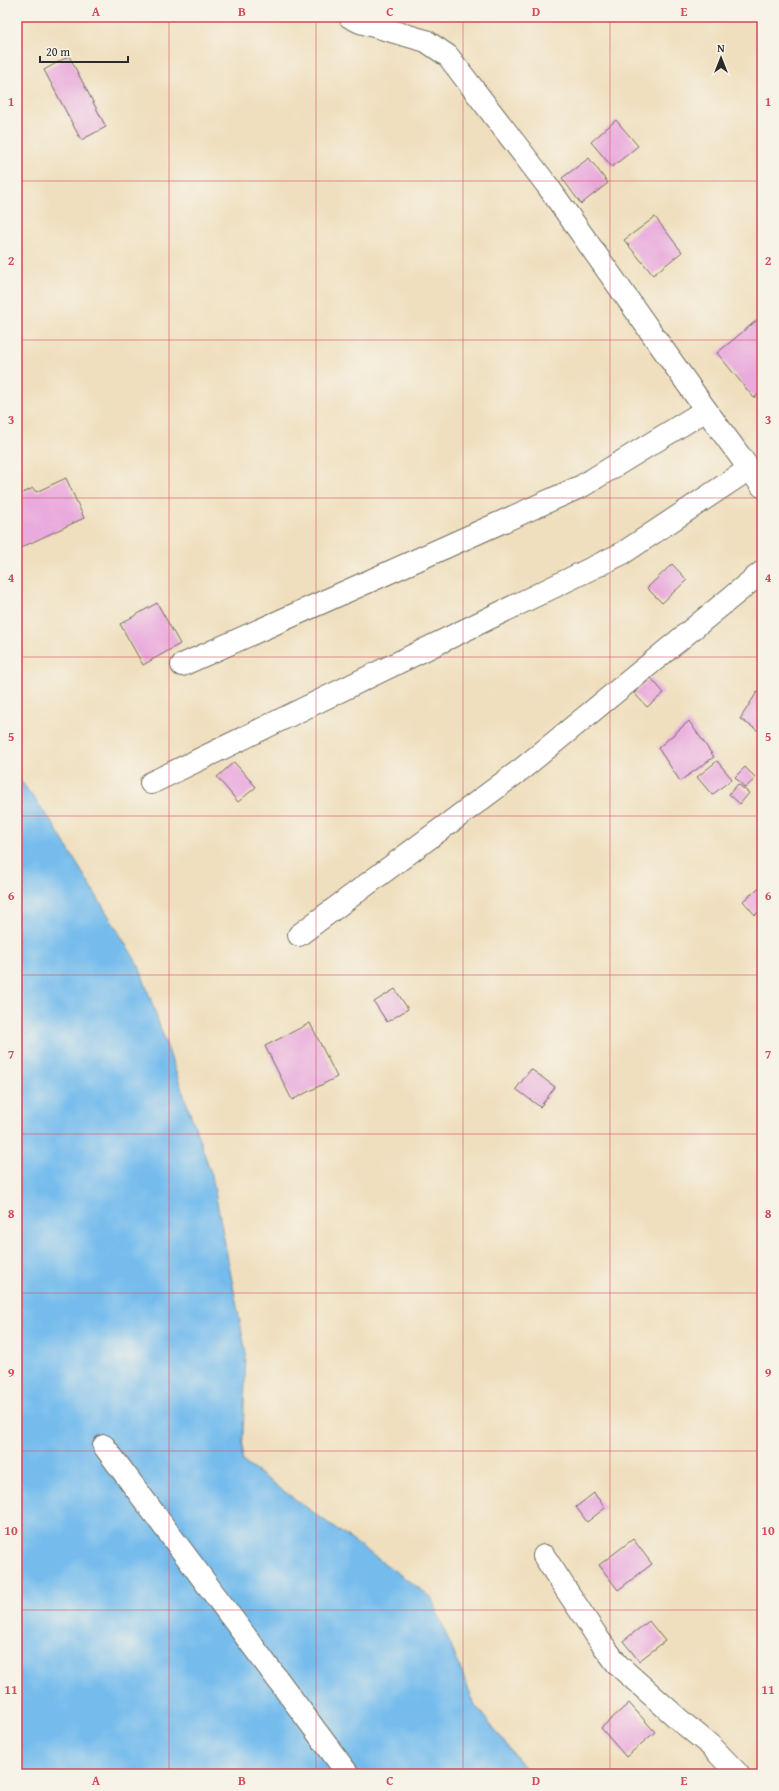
<svg xmlns="http://www.w3.org/2000/svg" width="779" height="1791" font-family="'Gentium Book Plus',serif">
<style>
.water{fill:#75bced;stroke:#50748c}
.building{fill:#e9aadd}
.lines{fill:none;stroke-linecap:round;stroke-linejoin:round}
.minor-casing{stroke:#706a5e;stroke-width:24}
.minor{stroke:#fff;stroke-width:22}
.grid{fill:none;stroke:#d1495b;stroke-width:1;stroke-opacity:0.55}
.neatline{fill:none;stroke:#d1495b;stroke-width:1.5}
.grid-label{font-size:13px;text-anchor:middle;font-weight:bold;fill:#d1495b}
</style>
<rect width="100%" height="100%" fill="#f7f3e8"/>
<filter id="ink" filterUnits="userSpaceOnUse"><feTurbulence type="fractalNoise" baseFrequency=".025" numOctaves="2"/><feDisplacementMap in="SourceGraphic" scale="8" xChannelSelector="R" yChannelSelector="G"/><feConvolveMatrix kernelMatrix="1 2 1 2 8 2 1 2 1" color-interpolation-filters="sRGB"/></filter>
<filter id="wash" filterUnits="userSpaceOnUse"><feTurbulence type="fractalNoise" baseFrequency=".012" numOctaves="4" result="noise"/><feDisplacementMap in="SourceGraphic" scale="16" xChannelSelector="R" yChannelSelector="G"/><feGaussianBlur stdDeviation="0.9" result="paint"/><feColorMatrix in="noise" values="0 0 0 0 0 0 0 0 0 0 0 0 0 0 0 0 0 1.4 0 .05"/><feComposite in="paint" operator="in"/></filter>
<g filter="url(#wash)">
<rect width="100%" height="100%" fill="#efdfbe"/>
<polygon class="water" points="17,776 51,821 139,966 212,1176 246,1354 242,1461 431,1597 475,1705 529,1774 17,1774"/>
<g id="blocks">
<g class="building">
<polygon points="69,56 106,127 81,140 44,70"/>
<polygon points="616,120 638,146 612,167 591,142"/>
<polygon points="589,158 608,183 581,204 562,178"/>
<polygon points="655,217 682,252 653,275 624,240"/>
<polygon points="762,316 762,391 754,398 717,353"/>
<polygon points="66,478 84,518 20,548 17,541 17,496 33,488 36,492"/>
<polygon points="672,564 687,580 662,603 647,588"/>
<polygon points="157,603 180,644 143,665 120,624"/>
<polygon points="651,678 664,693 647,707 634,693"/>
<polygon points="757,692 762,695 762,733 740,719"/>
<polygon points="689,721 714,757 680,781 658,748"/>
<polygon points="717,761 732,779 712,795 697,777"/>
<polygon points="234,762 256,787 238,802 217,777"/>
<polygon points="745,767 756,778 745,788 735,777"/>
<polygon points="738,784 749,793 740,804 729,794"/>
<polygon points="762,885 762,909 755,915 743,901"/>
<polygon points="395,989 408,1009 387,1022 374,1002"/>
<polygon points="310,1023 337,1077 292,1100 265,1046"/>
<polygon points="531,1069 555,1087 540,1107 516,1089"/>
<polygon points="594,1493 605,1508 587,1522 576,1507"/>
<polygon points="633,1539 652,1564 618,1590 599,1565"/>
<polygon points="649,1621 665,1641 639,1661 623,1641"/>
<polygon points="629,1703 655,1732 626,1757 601,1728"/>
</g>
</g>
</g>
<g filter="url(#ink)">
<use href="#blocks" fill-opacity="0" stroke="#706a5e" stroke-width="1"/>
<g class="lines">
<defs>
<g id="minor">
<polyline points="350,17 360,22 426,41 448,56 547,185 706,410 762,486"/>
<polyline points="182,665 582,486 706,410"/>
<polyline points="151,783 623,553 749,469"/>
<polyline points="299,935 523,768 762,572"/>
<polyline points="104,1446 348,1774"/>
<polyline points="544,1556 600,1641 618,1665 683,1723 711,1746 738,1774"/>
</g>
</defs>
<use href="#minor" class="minor-casing"/>
<use href="#minor" class="minor"/>
</g>
</g>
<path class="grid" d="M 169,17 L 169,1774M 316,17 L 316,1774M 463,17 L 463,1774M 610,17 L 610,1774M 17,181 L 762,181M 17,340 L 762,340M 17,498 L 762,498M 17,657 L 762,657M 17,816 L 762,816M 17,975 L 762,975M 17,1134 L 762,1134M 17,1293 L 762,1293M 17,1451 L 762,1451M 17,1610 L 762,1610"/>
<rect width="779" height="1791" fill="none" stroke="#f7f3e8" stroke-width="44"/>
<g transform="translate(721 58)" stroke="#f7f3e8" stroke-width="3" paint-order="stroke">
<path d="M0-3L7 15L0 10L-7 15Z" fill="#2b2b2b"/>
<text y="-6" font-size="11" font-weight="bold" text-anchor="middle" fill="#2b2b2b">N</text>
</g>
<path d="M40 56v6h88v-6" fill="none" stroke="#2b2b2b" stroke-width="2"/>
<text x="46" y="56" font-size="12" fill="#2b2b2b" stroke="#f7f3e8" stroke-width="3" paint-order="stroke">20 m</text>
<rect x="22" y="22" width="735" height="1747" class="neatline"/>
<g class="grid-label">
<text x="96" y="16">A</text>
<text x="242" y="16">B</text>
<text x="390" y="16">C</text>
<text x="536" y="16">D</text>
<text x="684" y="16">E</text>
<text x="11" y="106">1</text>
<text x="768" y="106">1</text>
<text x="11" y="265">2</text>
<text x="768" y="265">2</text>
<text x="11" y="424">3</text>
<text x="768" y="424">3</text>
<text x="11" y="582">4</text>
<text x="768" y="582">4</text>
<text x="11" y="741">5</text>
<text x="768" y="741">5</text>
<text x="11" y="900">6</text>
<text x="768" y="900">6</text>
<text x="11" y="1059">7</text>
<text x="768" y="1059">7</text>
<text x="11" y="1218">8</text>
<text x="768" y="1218">8</text>
<text x="11" y="1377">9</text>
<text x="768" y="1377">9</text>
<text x="11" y="1535">10</text>
<text x="768" y="1535">10</text>
<text x="11" y="1694">11</text>
<text x="768" y="1694">11</text>
<text x="96" y="1785">A</text>
<text x="242" y="1785">B</text>
<text x="390" y="1785">C</text>
<text x="536" y="1785">D</text>
<text x="684" y="1785">E</text>
</g>
</svg>
